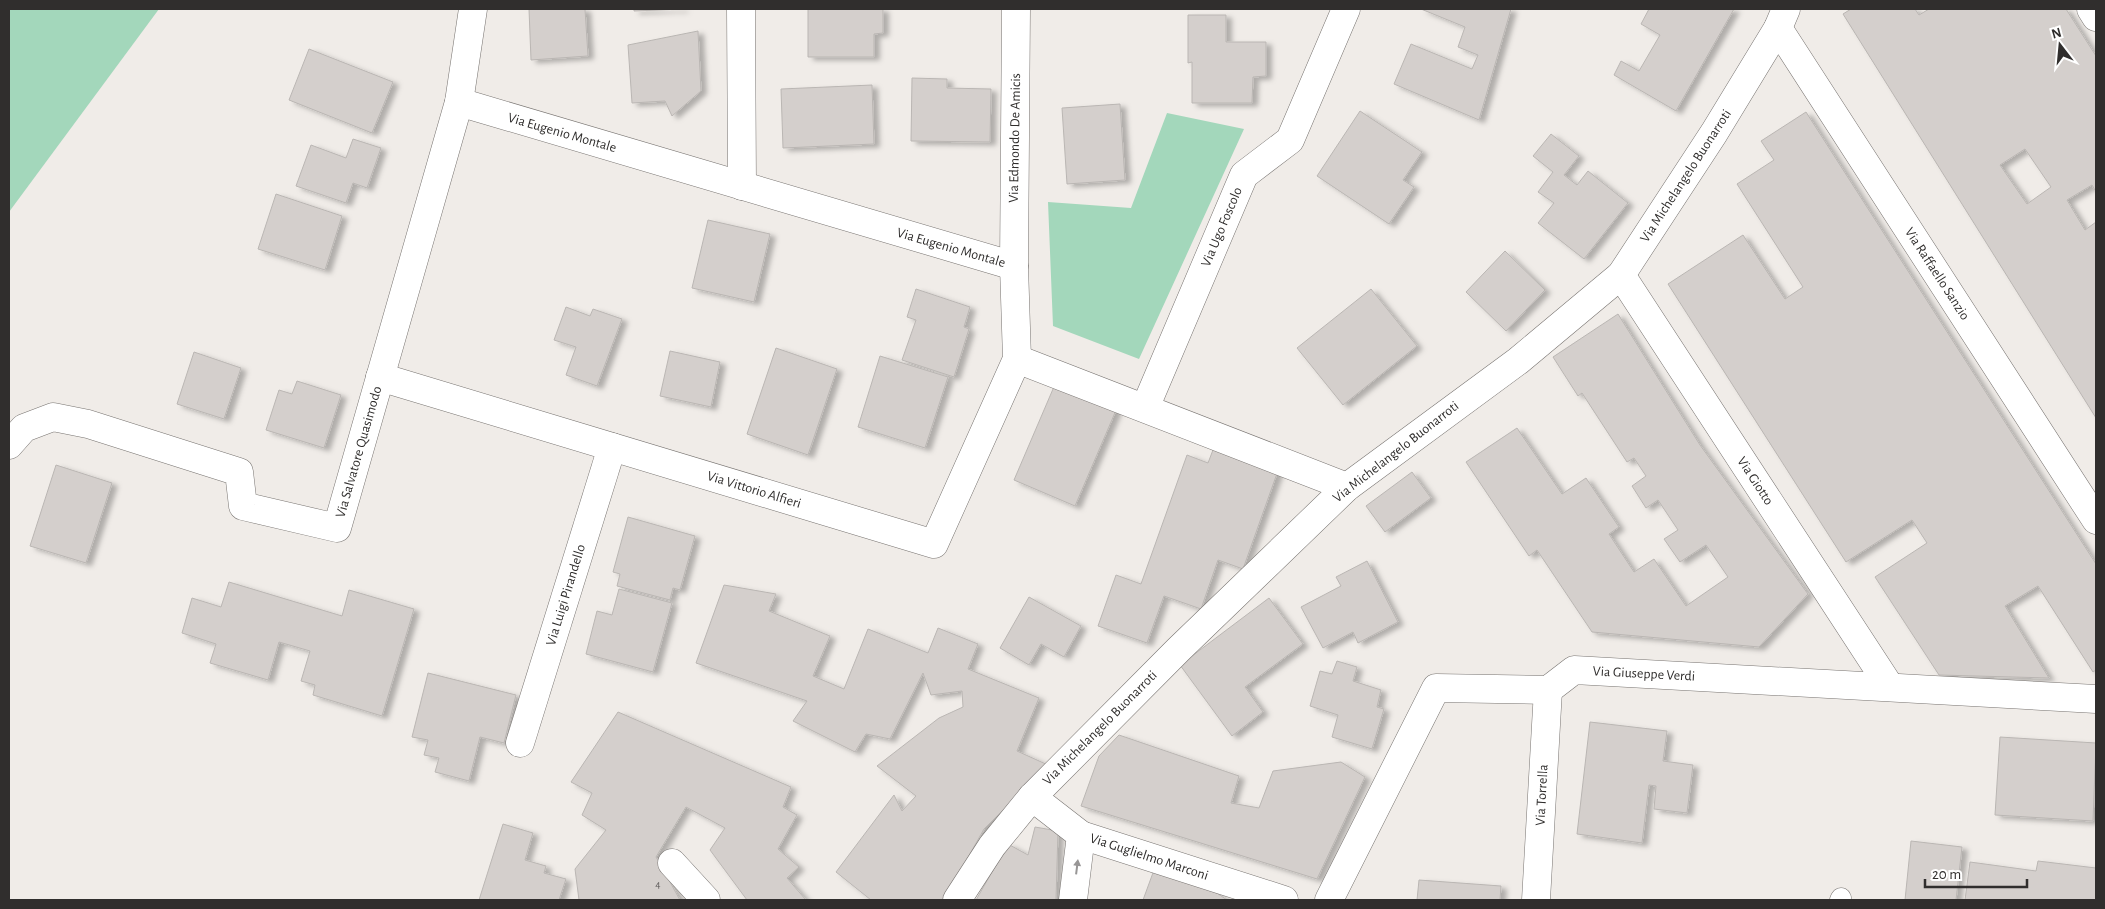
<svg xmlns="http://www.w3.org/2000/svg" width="2105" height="909" font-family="'Alegreya Sans',sans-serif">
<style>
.green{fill:#a3d7bb}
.building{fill:#d4cfcc;stroke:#bab6b3;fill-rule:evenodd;filter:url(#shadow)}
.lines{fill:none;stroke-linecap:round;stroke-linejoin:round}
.service-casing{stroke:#787471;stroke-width:21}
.minor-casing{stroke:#787471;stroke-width:29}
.tertiary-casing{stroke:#787471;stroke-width:29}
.service{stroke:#fff;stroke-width:20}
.minor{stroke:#fff;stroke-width:28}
.tertiary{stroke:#fff;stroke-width:28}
.oneway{fill:#989696}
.labels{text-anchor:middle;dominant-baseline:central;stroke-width:4;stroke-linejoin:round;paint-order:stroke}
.number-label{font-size:11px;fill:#595655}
.street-label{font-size:14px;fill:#302e2d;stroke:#fff}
</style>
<defs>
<filter id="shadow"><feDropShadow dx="5.5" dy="3" stdDeviation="2.5" flood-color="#0004"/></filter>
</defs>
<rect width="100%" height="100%" fill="#f0ece8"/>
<g class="green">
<polygon points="9,9 159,9 9,212"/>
<polygon points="1167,113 1244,129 1139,359 1053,326 1048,202 1131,208"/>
</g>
<g class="building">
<polygon points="529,9 585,9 588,56 531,60"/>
<polygon points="634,9 683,9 634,11"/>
<polygon points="808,9 883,9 883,33 874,34 874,57 808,57"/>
<polygon points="1421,9 1511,9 1479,120 1394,84 1411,44 1472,69 1478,55 1458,47 1465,27"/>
<polygon points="1649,9 1734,9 1676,111 1614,75 1621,61 1639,71 1660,35 1641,24"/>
<path d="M 1851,9 L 1915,9 L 1919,15 L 1929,9 L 2066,9 L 2096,56 L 2096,192 L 2092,185 L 2067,200 L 2085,230 L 2096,222 L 2096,418 L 1843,14 ZM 2025,149 L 2051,187 L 2027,204 L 2000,165 Z"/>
<polygon points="1188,15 1226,15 1226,42 1266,42 1266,76 1253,77 1252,103 1192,103 1192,62 1188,63"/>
<polygon points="698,31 701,91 672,116 665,101 632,103 628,45"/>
<polygon points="309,49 393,82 372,133 289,100"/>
<polygon points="912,78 947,79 947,88 991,89 990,142 911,141"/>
<polygon points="872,85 874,144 783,148 781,89"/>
<polygon points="1120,104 1125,180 1067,184 1062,108"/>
<polygon points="1360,111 1422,152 1403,180 1414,187 1389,224 1317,176"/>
<polygon points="1806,112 2096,564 2096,670 2093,672 2038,586 2005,606 2049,678 1939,675 1875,577 1927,543 1912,520 1846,562 1668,284 1743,235 1785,299 1803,287 1737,184 1774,160 1761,141"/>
<polygon points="1551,134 1579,156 1564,175 1577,185 1588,171 1628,203 1584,259 1538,223 1554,203 1538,192 1553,172 1533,156"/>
<polygon points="353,139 381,148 367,188 353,183 346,203 296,186 311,145 346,158"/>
<polygon points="276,194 342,216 325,270 258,249"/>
<polygon points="708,220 770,234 754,302 692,288"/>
<polygon points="1505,251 1545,290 1506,331 1466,292"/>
<polygon points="916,289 970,307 964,327 969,329 954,377 902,360 916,320 907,317"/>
<polygon points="1371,289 1417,346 1343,405 1297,348"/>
<polygon points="566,307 590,316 593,309 622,319 597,386 566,375 576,347 554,340"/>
<polygon points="1618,314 1700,445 1808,594 1759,647 1592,632 1537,550 1529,556 1466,462 1517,428 1562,494 1586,478 1619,527 1609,534 1634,572 1654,559 1686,606 1728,577 1706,545 1680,562 1664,539 1678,530 1658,500 1646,508 1632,486 1646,476 1634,458 1627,462 1582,393 1578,396 1553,357"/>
<polygon points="776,348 837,369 808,455 747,434"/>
<polygon points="670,351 720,362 711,407 660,396"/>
<polygon points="194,352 241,368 224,419 177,404"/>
<polygon points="880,356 948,377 925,448 858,427"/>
<polygon points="297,381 341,395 324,448 266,430 279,390 292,394"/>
<polygon points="1056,382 1117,408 1075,506 1014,480"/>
<polygon points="1216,442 1280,465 1243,569 1218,560 1201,609 1164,596 1147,643 1098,626 1116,575 1141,584 1187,455 1208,463"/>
<polygon points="56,465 112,483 86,563 30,546"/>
<polygon points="1412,472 1431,498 1385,532 1366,506"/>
<polygon points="628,517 695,536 680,590 673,588 670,600 617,586 620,574 613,572"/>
<polygon points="1367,561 1398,622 1358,643 1353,632 1323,648 1301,607 1341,586 1336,577"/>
<polygon points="229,582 342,616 349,590 414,609 382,716 313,695 315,685 301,681 310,651 279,642 268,680 210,663 216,644 182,633 192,598 221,607"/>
<polygon points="724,585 776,594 769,611 830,636 813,676 844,689 868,629 928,653 938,628 978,644 968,669 1039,698 1017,751 1048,765 984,829 944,900 871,900 836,872 894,795 902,811 916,796 877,766 939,718 963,707 962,691 931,695 923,673 890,739 866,734 855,752 793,721 807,701 696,663"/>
<polygon points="619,589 672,603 653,672 586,654 597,611 612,615"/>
<polygon points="1029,597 1081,626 1064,657 1041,644 1029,665 1000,648"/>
<polygon points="1269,598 1303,644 1245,687 1263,712 1232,736 1180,665"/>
<polygon points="1337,661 1357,667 1353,681 1381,690 1377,707 1384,709 1372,749 1332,737 1338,715 1310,706 1320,671 1332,674"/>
<polygon points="428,673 516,695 504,743 480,737 469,781 435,772 439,758 424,755 428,740 412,737"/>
<polygon points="618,712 791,787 783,807 797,815 778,849 799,867 787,878 806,900 747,900 710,850 725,828 686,807 656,857 680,900 579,900 575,869 606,830 582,815 592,793 571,782"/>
<polygon points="1590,722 1667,731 1663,761 1693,765 1687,813 1654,809 1656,786 1649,785 1642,843 1577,834"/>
<polygon points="1119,735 1239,776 1231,803 1259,808 1273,771 1341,762 1365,777 1317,879 1081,806 1099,756"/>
<polygon points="2000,737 2096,743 2093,821 1995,815"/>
<polygon points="503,824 533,833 525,860 546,866 544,873 566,879 559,900 479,900"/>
<polygon points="1035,827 1058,831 1056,900 976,900 1008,844 1028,855"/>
<polygon points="1911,841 1962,847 1956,900 1905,900"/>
<polygon points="2038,861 2096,868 2096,900 1965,900 1970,862 2036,871"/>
<polygon points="1154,870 1214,891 1227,900 1143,900"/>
<polygon points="1419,880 1501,886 1500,900 1417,900"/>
</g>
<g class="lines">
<defs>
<polyline id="service" points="1840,900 1841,898"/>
<g id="minor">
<polyline points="741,9 742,186"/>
<polyline points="1778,28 2096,520"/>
<polyline points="459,102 1014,266"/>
<polyline points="1621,275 1890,687"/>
<polyline points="1017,359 1347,487"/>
<polyline points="380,377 934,544 1017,359 1014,266 1016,9"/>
<polyline points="1145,408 1244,175 1290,140 1346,9"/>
<polyline points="9,445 24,428 53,417 88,424 239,472 243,506 337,528 459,102 473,9"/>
<polyline points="520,743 612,447"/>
<polyline points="1032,797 1081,835 1284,900"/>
<polyline points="672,863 706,900"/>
<polyline points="957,900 992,846 1032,797 1178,650 1347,487 1518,361 1621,275 1714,133 1778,28 1786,9"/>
<polyline points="1073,900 1081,835"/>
<polyline points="1329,900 1436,688 1548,690 1574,670 2096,699"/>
<polyline points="1536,900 1548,690"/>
</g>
<polyline id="tertiary" points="2091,9 2096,17"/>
</defs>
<use href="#service" class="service-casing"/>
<use href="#minor" class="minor-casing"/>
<use href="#tertiary" class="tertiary-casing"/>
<use href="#service" class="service"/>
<use href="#minor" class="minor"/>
<use href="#tertiary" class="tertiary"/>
</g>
<defs><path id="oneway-solid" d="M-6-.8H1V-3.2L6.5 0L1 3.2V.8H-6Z" transform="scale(1.25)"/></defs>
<use class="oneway" href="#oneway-solid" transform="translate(1077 867) rotate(-83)"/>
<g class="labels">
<g class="number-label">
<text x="658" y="884">4</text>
</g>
<g class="street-label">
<text transform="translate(562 133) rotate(16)">Via Eugenio Montale</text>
<text transform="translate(1015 138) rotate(-89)">Via Edmondo De Amicis</text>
<text transform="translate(1686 176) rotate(-57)">Via Michelangelo Buonarroti</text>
<text transform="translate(1222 227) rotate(-67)">Via Ugo Foscolo</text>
<text transform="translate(951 248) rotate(16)">Via Eugenio Montale</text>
<text transform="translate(1937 274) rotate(57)">Via Raffaello Sanzio</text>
<text transform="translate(359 452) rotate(-74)">Via Salvatore Quasimodo</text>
<text transform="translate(1396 452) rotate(-38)">Via Michelangelo Buonarroti</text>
<text transform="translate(1755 481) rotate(57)">Via Giotto</text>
<text transform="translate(754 490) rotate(17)">Via Vittorio Alfieri</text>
<text transform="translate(566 595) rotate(-73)">Via Luigi Pirandello</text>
<text transform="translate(1644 674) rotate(3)">Via Giuseppe Verdi</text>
<text transform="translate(1100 728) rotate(-45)">Via Michelangelo Buonarroti</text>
<text transform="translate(1542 795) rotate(-87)">Via Torrella</text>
<text transform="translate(1149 857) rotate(18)">Via Guglielmo Marconi</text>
</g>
</g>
<rect width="2105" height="909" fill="none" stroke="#302e2d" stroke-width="20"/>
<g transform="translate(2060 45) rotate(344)" stroke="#ffffff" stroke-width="4" paint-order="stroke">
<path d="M0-4L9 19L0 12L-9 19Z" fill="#302e2d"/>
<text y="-8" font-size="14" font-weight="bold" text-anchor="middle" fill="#302e2d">N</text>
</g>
<path d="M1925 879v8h102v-8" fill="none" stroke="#302e2d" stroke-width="2.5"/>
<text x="1932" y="879" font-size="15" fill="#302e2d" stroke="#ffffff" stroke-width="4" paint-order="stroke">20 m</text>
</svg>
